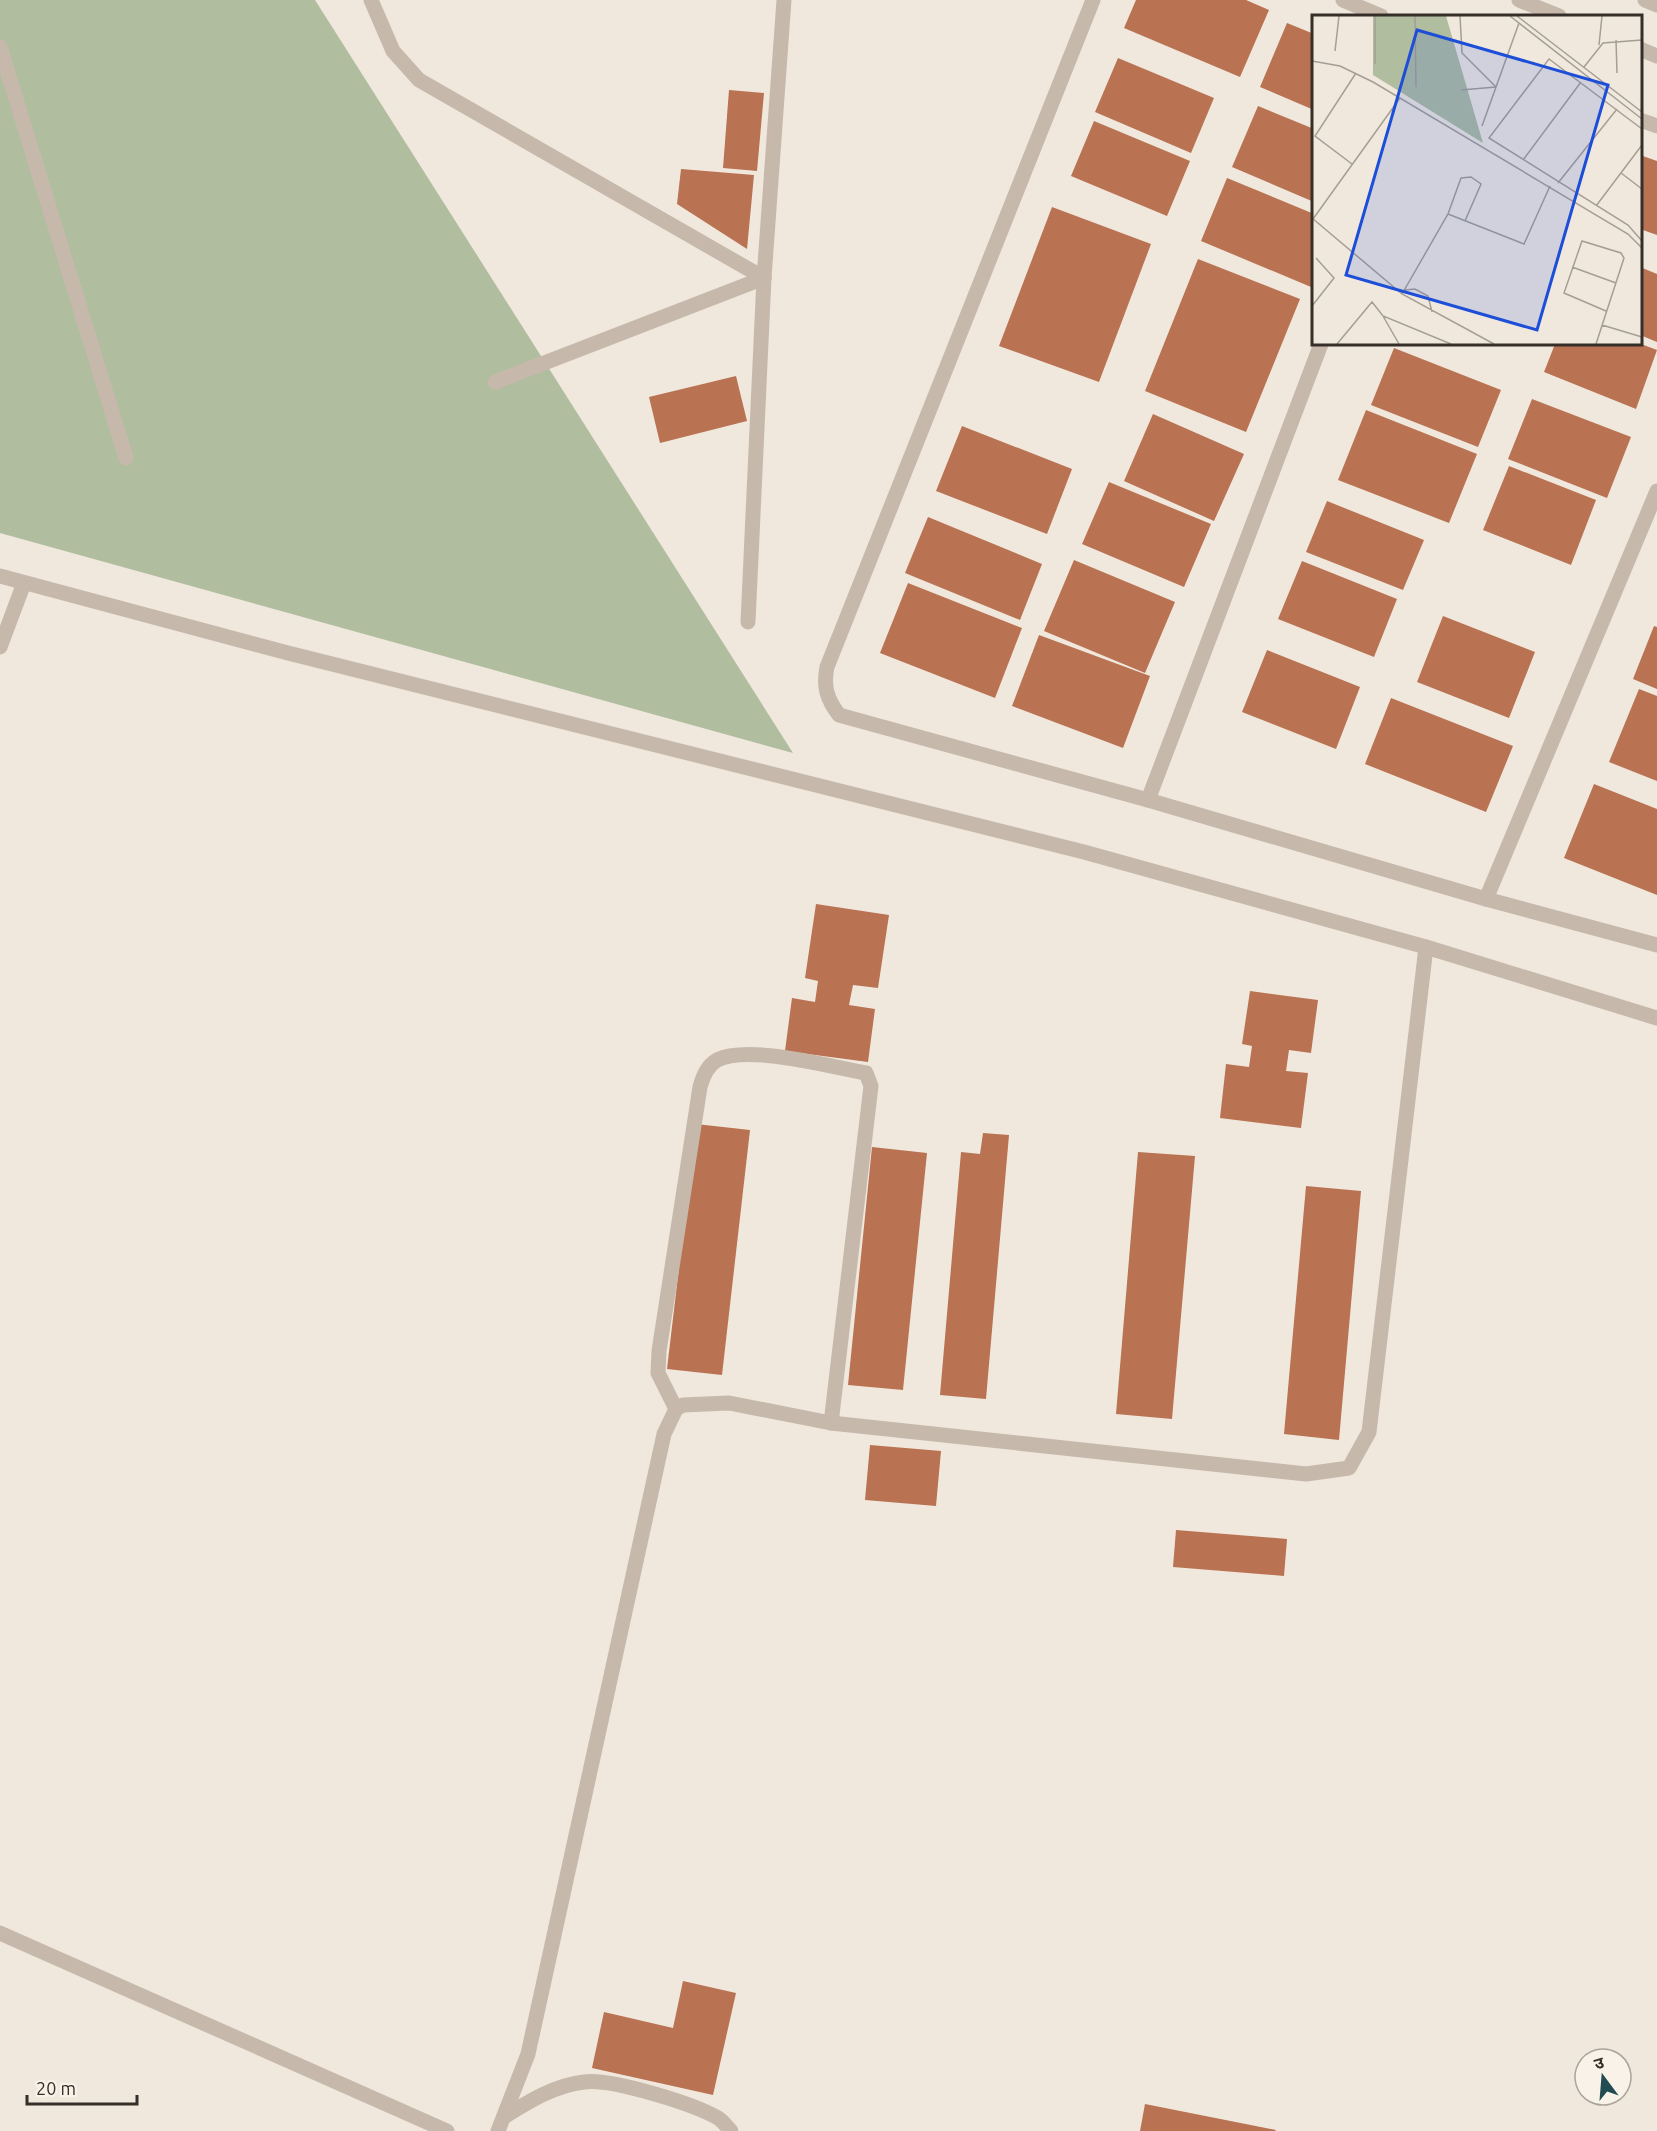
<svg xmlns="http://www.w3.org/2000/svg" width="1657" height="2131" font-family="Ubuntu,'Noto Sans Devanagari',sans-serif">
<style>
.green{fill:#b1bd9f}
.building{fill:#b97252}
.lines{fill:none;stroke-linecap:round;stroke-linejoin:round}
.minor{stroke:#c6b9ab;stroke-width:15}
.inset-road{fill:none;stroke:#a59e95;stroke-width:1.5}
.view{fill:#1d4ed8;fill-opacity:0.15;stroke:#1d4ed8;stroke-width:3}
.inset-edge{fill:none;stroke:#352e29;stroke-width:3}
</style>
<rect width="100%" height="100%" fill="#f0e8dd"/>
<polygon class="green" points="0,0 315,0 793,753 0,533"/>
<g class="building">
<polygon points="1136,0 1246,0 1269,10 1240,77 1124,28"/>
<polygon points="1287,23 1314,34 1314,110 1260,87"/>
<polygon points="1118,58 1214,98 1191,153 1095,112"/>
<polygon points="729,90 764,93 757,171 723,168"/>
<polygon points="1258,106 1314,129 1314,202 1232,167"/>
<polygon points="1094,121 1190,161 1167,216 1071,176"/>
<polygon points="1640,155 1657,161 1657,235 1640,229"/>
<polygon points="681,169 754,175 747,249 677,204"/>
<polygon points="1227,178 1314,214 1314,280 1311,287 1201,241"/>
<polygon points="1052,207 1151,244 1099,382 999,346"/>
<polygon points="1198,259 1300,299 1246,432 1145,391"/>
<polygon points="1640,267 1657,274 1657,342 1640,335"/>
<polygon points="1555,344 1641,344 1657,350 1636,409 1544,372"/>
<polygon points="1394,348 1501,390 1478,447 1371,405"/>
<polygon points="736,376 747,421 660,443 649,397"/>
<polygon points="1532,399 1631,437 1607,498 1508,459"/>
<polygon points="1366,410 1477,454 1449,523 1338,480"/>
<polygon points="1153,414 1244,454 1214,521 1124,481"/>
<polygon points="962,426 1072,469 1047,534 936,491"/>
<polygon points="1509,466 1596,500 1571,565 1483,530"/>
<polygon points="1109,482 1211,524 1184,587 1082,544"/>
<polygon points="1327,501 1424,540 1403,590 1306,552"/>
<polygon points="928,517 1042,564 1020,620 905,573"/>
<polygon points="1074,560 1175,602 1145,673 1044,631"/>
<polygon points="1302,561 1397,599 1374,657 1278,619"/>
<polygon points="908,583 1022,628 995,698 880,653"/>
<polygon points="1443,616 1535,652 1509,718 1417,682"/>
<polygon points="1654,626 1657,627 1657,689 1633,679"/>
<polygon points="1039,635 1150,676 1123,748 1012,706"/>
<polygon points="1267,650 1360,687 1336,749 1242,712"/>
<polygon points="1639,689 1657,696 1657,781 1609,762"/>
<polygon points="1391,698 1513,746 1486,812 1365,764"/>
<polygon points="1594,784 1657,809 1657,895 1564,858"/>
<polygon points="816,904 889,915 878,988 853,985 849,1005 875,1009 868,1062 785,1051 792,998 815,1002 818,981 805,978"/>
<polygon points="1250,991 1318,1000 1311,1053 1289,1050 1286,1071 1308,1073 1301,1128 1220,1118 1226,1064 1249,1067 1252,1046 1242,1044"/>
<polygon points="696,1124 750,1130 722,1375 667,1369"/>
<polygon points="983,1133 1009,1135 986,1399 940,1395 961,1152 980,1154"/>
<polygon points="872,1147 927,1153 903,1390 848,1385"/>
<polygon points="1138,1152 1195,1156 1172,1419 1116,1414"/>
<polygon points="1306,1186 1361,1191 1339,1440 1284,1434"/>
<polygon points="870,1445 941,1451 936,1506 865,1500"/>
<polygon points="1176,1530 1287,1539 1284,1576 1173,1567"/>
<polygon points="683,1981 736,1993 713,2095 592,2068 604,2012 673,2028"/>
<polygon points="1145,2104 1276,2130 1275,2131 1140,2131"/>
</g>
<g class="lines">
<g class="minor">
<polyline points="371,0 393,51 419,80 764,278"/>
<path d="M 1093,0 L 827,667 C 823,687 827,699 839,715 L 1148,800 L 1486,899 L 1657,945"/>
<polyline points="1343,0 1381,16"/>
<polyline points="1519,0 1559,16"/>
<polyline points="1645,0 1657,5"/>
<polyline points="0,47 126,458"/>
<polyline points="1640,49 1657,56"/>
<polyline points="1640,120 1657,126"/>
<polyline points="495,382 764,278"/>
<polyline points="0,576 288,653 1084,852 1426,947 1657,1018"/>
<polyline points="748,622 764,278 784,0"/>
<polyline points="0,647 24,583"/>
<polyline points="1148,800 1321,344"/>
<polyline points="1486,899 1657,491"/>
<path d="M 676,1409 L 658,1373 L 659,1351 L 700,1087 C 703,1076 707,1066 717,1060 C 748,1044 831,1067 866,1073 L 871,1086 L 831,1423"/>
<polyline points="0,1933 447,2131"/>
<path d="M 504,2117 C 528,2102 555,2085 584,2082 C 611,2078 694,2104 718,2118 C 723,2121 727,2127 731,2131"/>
<polyline points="498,2131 528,2054 664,1434 676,1409 683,1405 729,1403 831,1423 1306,1474 1349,1468 1369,1432 1426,947"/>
</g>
</g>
<g transform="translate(1312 15)">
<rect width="330" height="330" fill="#f0e8dd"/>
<path d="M 61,1 L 134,1 L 171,128 L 61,60 Z" fill="#b1bd9f"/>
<path class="inset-road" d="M 63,1 L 63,49M 103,1 L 104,72M 148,1 L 150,38 L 184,72M 198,1 L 330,104M 205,1 L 330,97M 304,25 L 305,58M 287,30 L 290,1M 23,36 L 27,1M 0,46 L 28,51 L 61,67 L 316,219 L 330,233M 272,52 L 291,28 L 330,25M 149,75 L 184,72M 170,111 L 207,8M 330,114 L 237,44 L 177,123 L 316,210 L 330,226M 211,145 L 269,67M 40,149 L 3,121 L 44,58M 309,158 L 330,174M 246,168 L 305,94M 284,191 L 330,130M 136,199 L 149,163 L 159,162 L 169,169 L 153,206M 0,203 L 90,279 L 182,329M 1,204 L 88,83M 260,252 L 304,268M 93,275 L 103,274 L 116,281 L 120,297M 90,279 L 136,199 L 212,229 L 238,171M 0,291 L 22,263 L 4,243M 71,301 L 87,329M 290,310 L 330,322M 25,329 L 60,287 L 71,301 L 139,329M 284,329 L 312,243 L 309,238 L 270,226 L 252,278 L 294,296"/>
<path class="view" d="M 105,15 L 296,70 L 225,315 L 34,260 Z"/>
<rect width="330" height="330" class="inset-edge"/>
</g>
<g transform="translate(1603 2077) rotate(344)"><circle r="28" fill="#f8f2e9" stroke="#aaa49c" stroke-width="1.5"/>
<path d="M0-4.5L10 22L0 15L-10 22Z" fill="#234c52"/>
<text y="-9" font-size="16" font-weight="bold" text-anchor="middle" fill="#352e29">उ</text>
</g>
<path d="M27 2095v9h110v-9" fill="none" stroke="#352e29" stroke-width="3"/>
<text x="36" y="2095" font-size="18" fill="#352e29" stroke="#f8f2e9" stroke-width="4.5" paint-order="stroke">20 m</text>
</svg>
